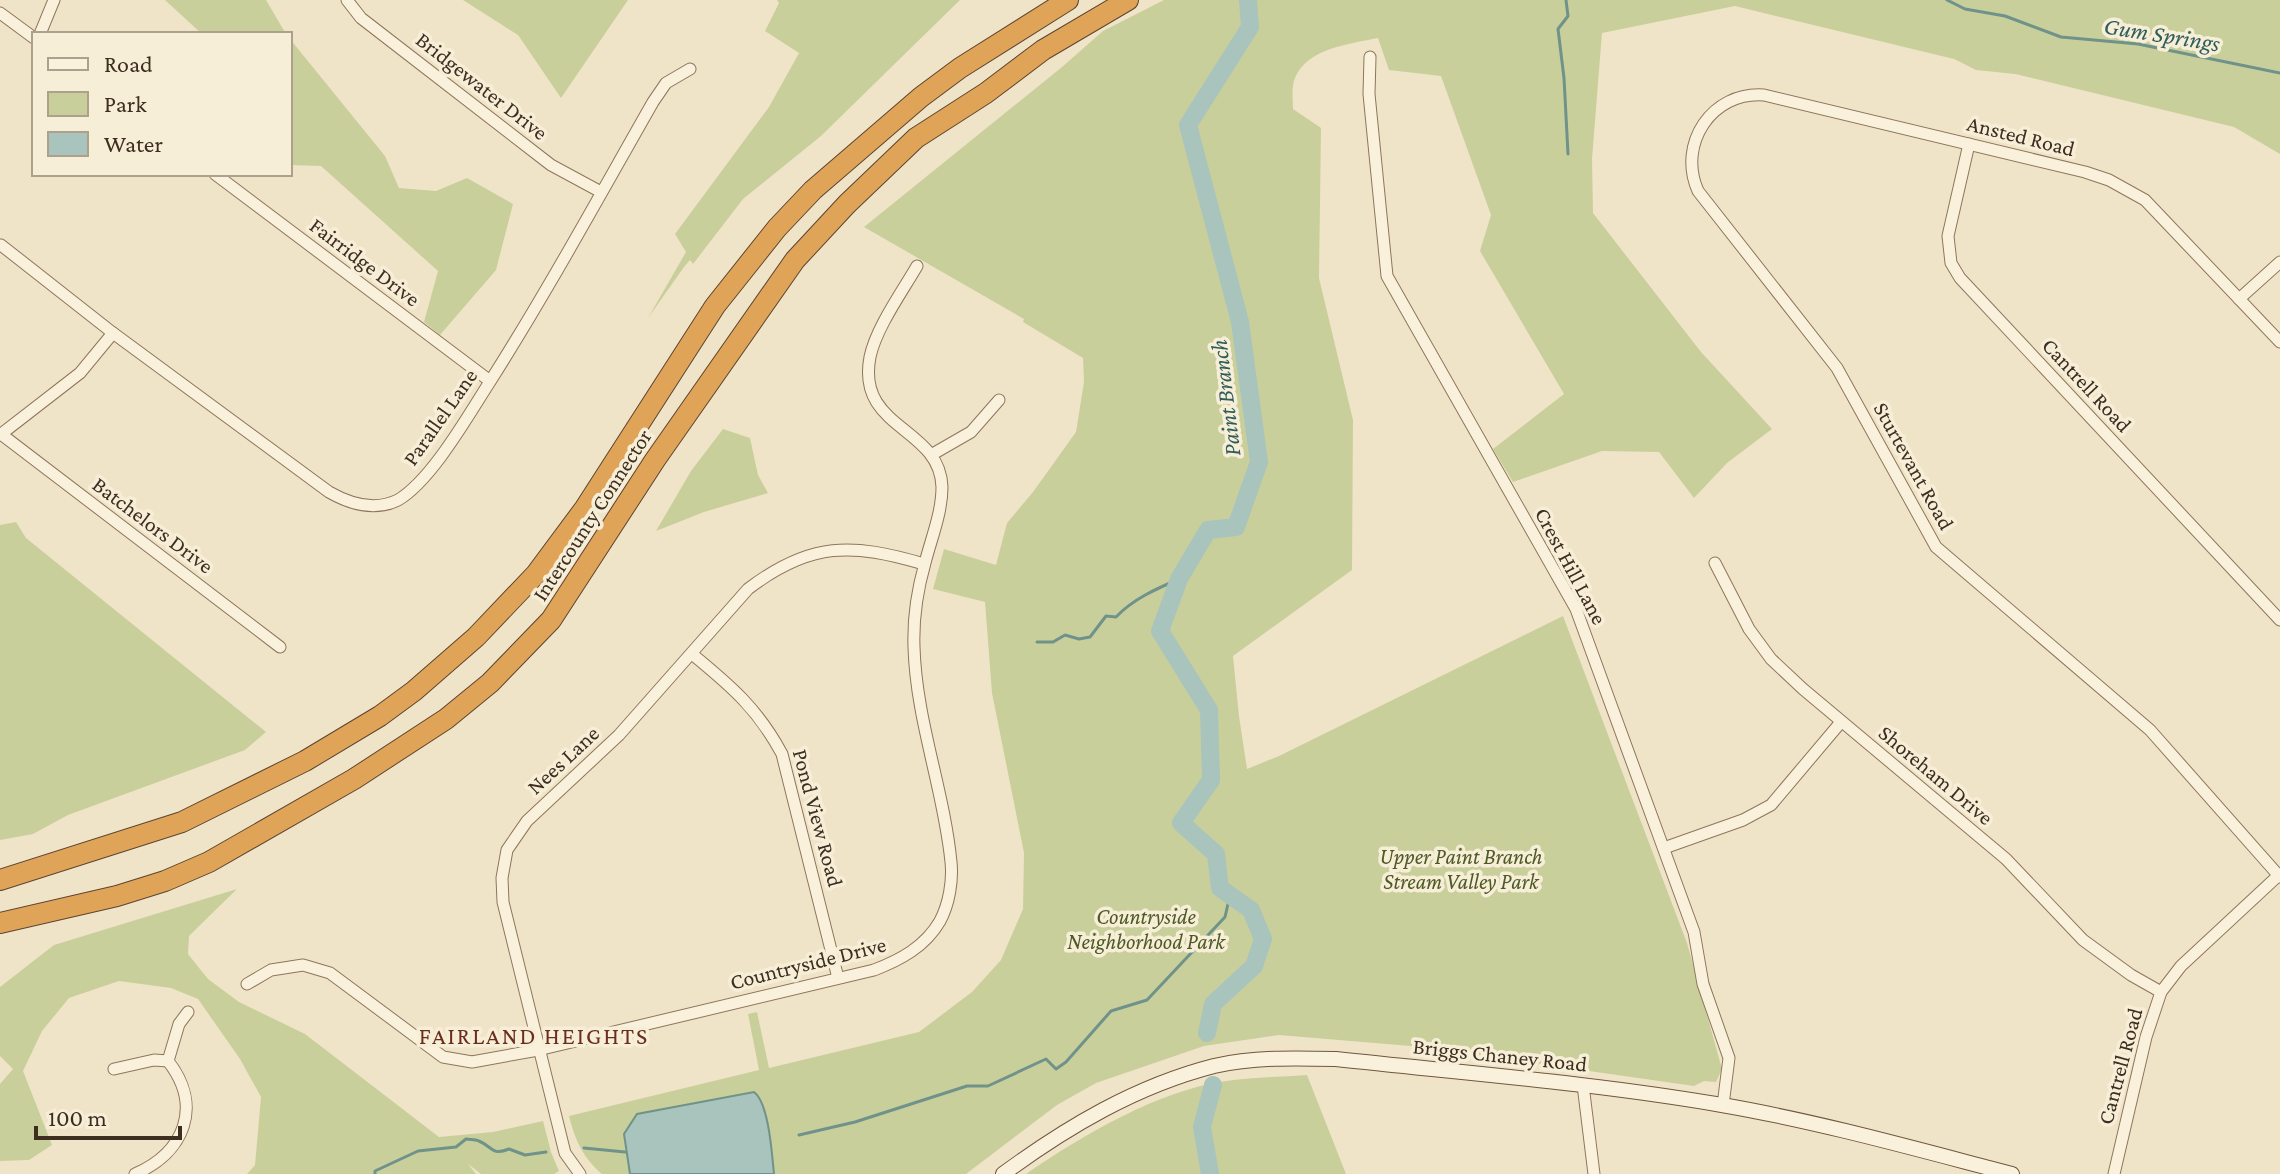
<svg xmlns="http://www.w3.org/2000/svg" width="2280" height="1174" font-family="'Crimson Pro',serif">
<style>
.green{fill:#c9cf9b}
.water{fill:#a9c4bc;stroke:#6f938a;stroke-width:2}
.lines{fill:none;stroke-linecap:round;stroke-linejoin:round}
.stream{stroke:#6f938a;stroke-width:3}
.river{stroke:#a9c4bc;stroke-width:18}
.minor-casing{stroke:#8d765c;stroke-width:13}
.secondary-casing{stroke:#6f573f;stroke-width:16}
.motorway-casing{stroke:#5b4430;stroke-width:22}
.minor{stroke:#faf1dc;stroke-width:11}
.secondary{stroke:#faf1dc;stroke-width:14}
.motorway{stroke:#e0a458;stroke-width:20}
.labels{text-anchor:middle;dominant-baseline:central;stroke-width:7;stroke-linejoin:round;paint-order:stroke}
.street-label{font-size:22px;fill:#3d2e20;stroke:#f7eed8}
.park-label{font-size:22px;font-style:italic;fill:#4d5a26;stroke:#f7eed8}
.water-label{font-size:24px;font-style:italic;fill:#2f5d5a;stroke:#f7eed8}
.neighbourhood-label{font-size:24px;letter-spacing:2px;fill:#6b2e1e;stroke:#f7eed8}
</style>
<rect width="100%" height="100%" fill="#f0e4c8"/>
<g class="green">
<polygon points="165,0 266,0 286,34 202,34"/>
<polygon points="463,0 628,0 561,98 518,35"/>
<polygon points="777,0 960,0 821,136 743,199 693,264 690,260 684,267 648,318 686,252 675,234 769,107 799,53 765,31 779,3"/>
<path d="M 1164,0 L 2280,0 L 2280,154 L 2234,127 L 2015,74 L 1976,70 L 1954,59 L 1735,6 L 1602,33 L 1592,159 L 1593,213 L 1701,352 L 1772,429 L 1727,463 L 1694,498 L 1659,452 L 1602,451 L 1513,482 L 1493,449 L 1564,394 L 1480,251 L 1491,215 L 1441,76 L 1389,70 L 1378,38 C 1350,44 1307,48 1295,78 C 1291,86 1293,100 1293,109 L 1321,128 L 1319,278 L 1353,420 L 1352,570 L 1233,656 L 1239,716 L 1247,769 L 1279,756 L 1563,616 L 1687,943 L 1722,1069 L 1716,1082 L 1704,1081 L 1694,1086 L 1422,1047 L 1279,1035 L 1204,1046 L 1096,1083 L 1057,1105 L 966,1174 L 602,1174 C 583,1158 575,1140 569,1116 L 759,1070 L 748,1014 L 757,1012 L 769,1068 L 919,1032 L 972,992 L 1001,960 L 1023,909 L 1024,853 L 992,693 L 985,602 L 933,589 L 944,549 L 996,565 L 1007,523 L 1033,492 L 1076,432 L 1084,382 L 1083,358 L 1023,322 L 1024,319 L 864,227 L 1062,67 L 1103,31 Z"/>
<polygon points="290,39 385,156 399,188 436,191 467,178 513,204 496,270 440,335 424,322 438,271 321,166 290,165"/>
<polygon points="723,429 750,438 758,475 768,493 704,512 656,531 691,471"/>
<polygon points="16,522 26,538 266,732 245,750 68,815 33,834 0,840 0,525"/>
<polygon points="237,889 189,936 188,954 208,979 239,1002 305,1034 439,1137 493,1132 543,1121 551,1152 559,1171 554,1174 481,1174 468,1164 476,1174 247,1174 255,1165 261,1097 240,1059 198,999 171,988 119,981 69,998 42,1031 23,1071 52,1145 29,1160 0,1161 0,1084 13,1069 0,1056 0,987 54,945"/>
<path d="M 1307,1075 L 1346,1174 L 1026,1174 C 1081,1136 1159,1090 1226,1081 C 1253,1077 1280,1077 1307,1075 Z"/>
</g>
<path class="water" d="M 754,1092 C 769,1103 772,1155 774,1174 L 630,1174 L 624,1134 L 637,1114 Z"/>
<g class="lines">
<g class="stream">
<polyline points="1566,0 1568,16 1558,29 1564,78 1568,154"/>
<polyline points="1947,0 1965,9 2005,16 2061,37 2138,44 2280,73"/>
<path d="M 1037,642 L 1053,642 L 1065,635 L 1079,639 L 1090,637 L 1106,616 L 1116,617 C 1133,599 1156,589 1179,579"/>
<polyline points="799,1135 855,1122 967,1086 988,1086 1046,1059 1056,1069 1066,1062 1111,1011 1147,1000 1225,917 1230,895"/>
<polyline points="584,1148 625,1152"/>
<path d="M 375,1174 L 375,1171 L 418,1151 L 456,1147 L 466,1139 C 470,1140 475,1139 479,1141 C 493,1147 492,1156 509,1149 L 525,1155 L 546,1152"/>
</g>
<g class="river">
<polyline points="1207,1033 1213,1004 1254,966 1263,939 1251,910 1220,888 1216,854 1181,823 1211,780 1209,710 1160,631 1179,579 1208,530 1236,527 1259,462 1240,322 1188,125 1250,27 1248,0"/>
<polyline points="1210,1174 1202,1127 1213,1085"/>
</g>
<defs>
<g id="minor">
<polyline points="347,0 361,18 551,165 601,192"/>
<polyline points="0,13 34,38"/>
<polyline points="40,34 54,0"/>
<polyline points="1370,57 1369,94 1387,276 1576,609 1694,932 1703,984 1729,1058 1723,1105"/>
<polyline points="1969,144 1948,236 1951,263 1960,278 2280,620"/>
<polyline points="215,174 490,381"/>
<path d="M 1,245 L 113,333 L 329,492 C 350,504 374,512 398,500 C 432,480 469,414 491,380 C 548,290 600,195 653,102 L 666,83 L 690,69"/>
<polyline points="2239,299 2280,262"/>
<path d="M 2280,342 L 2145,200 L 2109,180 L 2085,172 L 1764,95 C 1712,91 1677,144 1698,191 L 1837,368 L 1936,547 L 2150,730 L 2280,877"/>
<polyline points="1,434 280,647"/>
<polyline points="0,435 80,373 113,333"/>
<polyline points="931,455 971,432 999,400"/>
<polyline points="1715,563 1749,629 1771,659 1803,689 2006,859 2083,940 2131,975 2161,992"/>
<path d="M 692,654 C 731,686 758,709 782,754 L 838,978"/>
<polyline points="1664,848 1743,820 1771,805 1841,722"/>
<path d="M 247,984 L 271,970 L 303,965 L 330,973 L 443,1057 L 472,1062 L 538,1050 L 874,970 C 900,960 925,947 940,921 C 949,904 953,881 951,862 C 944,790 916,720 914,647 C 913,619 917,591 925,563 C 931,539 942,513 942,487 C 940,426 856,430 870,357 C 876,328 902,292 917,266"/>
<polyline points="114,1069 154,1060 168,1061"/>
<polyline points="1583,1085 1594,1174"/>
<path d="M 135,1174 C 185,1152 203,1106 168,1061 L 179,1024 L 188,1012"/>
<path d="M 580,1174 L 565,1153 L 503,902 L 502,878 L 507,850 L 527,821 L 619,735 L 748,589 C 811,541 852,543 924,564"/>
<polyline points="2114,1174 2146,1037 2161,992 2181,966 2280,874"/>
</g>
<path id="secondary" d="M 1003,1174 C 1067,1127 1136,1086 1214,1066 C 1254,1057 1295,1058 1336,1059 C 1464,1073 1594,1083 1722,1105 C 1820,1122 1916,1149 2012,1174"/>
<g id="motorway">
<polyline points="0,880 182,822 305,761 380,716 414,691 476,637 536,574 585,508 715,306 777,228 813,190 921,97 960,68 1068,0"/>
<polyline points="0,923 117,896 165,881 209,862 354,779 446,719 490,683 551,620 655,460 795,260 847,204 916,138 986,93 1043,50 1128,0"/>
</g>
</defs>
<use href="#minor" class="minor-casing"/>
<use href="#secondary" class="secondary-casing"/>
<use href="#motorway" class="motorway-casing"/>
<use href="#minor" class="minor"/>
<use href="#secondary" class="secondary"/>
<use href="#motorway" class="motorway"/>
</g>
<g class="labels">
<g class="street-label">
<text transform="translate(482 86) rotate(38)">Bridgewater Drive</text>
<text transform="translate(2021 136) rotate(14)">Ansted Road</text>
<text transform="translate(365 262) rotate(37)">Fairridge Drive</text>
<text transform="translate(2087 385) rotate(47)">Cantrell Road</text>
<text transform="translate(440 417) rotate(-55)">Parallel Lane</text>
<text transform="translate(1914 466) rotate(61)">Sturtevant Road</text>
<text transform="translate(592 515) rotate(-57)">Intercounty Connector</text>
<text transform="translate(153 525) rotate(37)">Batchelors Drive</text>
<text transform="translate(1571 566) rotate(62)">Crest Hill Lane</text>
<text transform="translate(563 760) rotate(-43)">Nees Lane</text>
<text transform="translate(1936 775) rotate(40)">Shoreham Drive</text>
<text transform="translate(818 818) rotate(75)">Pond View Road</text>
<text transform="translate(808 963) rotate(-14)">Countryside Drive</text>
<text transform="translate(1500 1055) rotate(6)">Briggs Chaney Road</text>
<text transform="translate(2120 1066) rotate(-75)">Cantrell Road</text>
</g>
<g class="park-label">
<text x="1461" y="856">Upper Paint Branch<tspan x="1461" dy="25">Stream Valley Park</tspan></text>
<text x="1146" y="916">Countryside<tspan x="1146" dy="25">Neighborhood Park</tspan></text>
</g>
<g class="water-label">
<text transform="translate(2162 34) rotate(9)">Gum Springs</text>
<text transform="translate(1225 398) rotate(-97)">Paint Branch</text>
</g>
<g class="neighbourhood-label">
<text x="534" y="1035">FAIRLAND HEIGHTS</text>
</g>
</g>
<rect x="32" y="32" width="260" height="144" fill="#f7eed8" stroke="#ada18e" stroke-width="2"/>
<rect x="48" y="58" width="40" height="12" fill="#faf1dc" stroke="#ada18e" stroke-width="2"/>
<text x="104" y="72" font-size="24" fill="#3d2e20">Road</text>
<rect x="48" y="92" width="40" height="24" fill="#c9cf9b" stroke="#ada18e" stroke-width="2"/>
<text x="104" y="112" font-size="24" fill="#3d2e20">Park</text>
<rect x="48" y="132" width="40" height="24" fill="#a9c4bc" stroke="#ada18e" stroke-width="2"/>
<text x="104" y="152" font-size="24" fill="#3d2e20">Water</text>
<path d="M36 1126v12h144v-12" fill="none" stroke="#3d2e20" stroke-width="4"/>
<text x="48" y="1126" font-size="24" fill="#3d2e20" stroke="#f7eed8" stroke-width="6" paint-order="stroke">100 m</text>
</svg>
